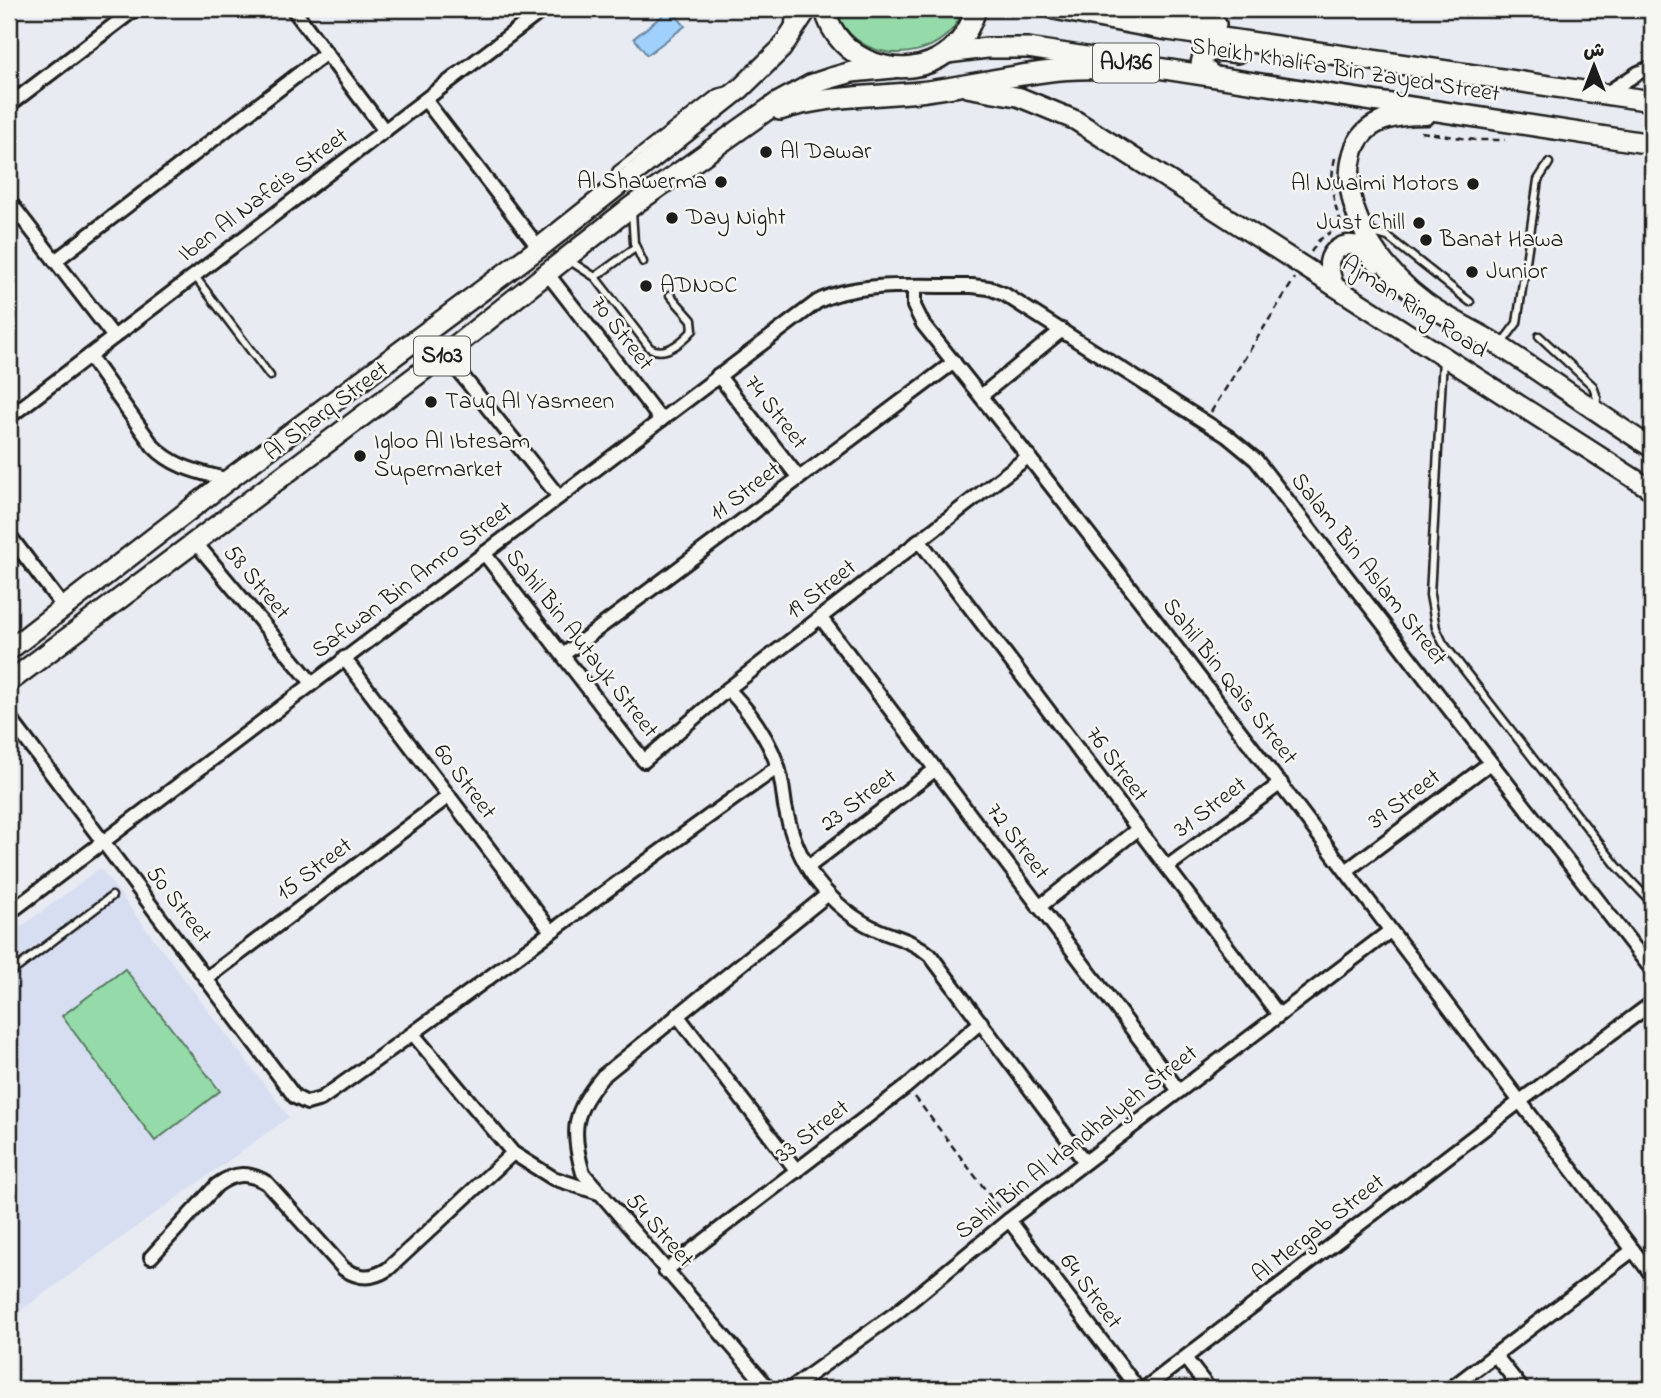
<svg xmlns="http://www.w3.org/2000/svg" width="1661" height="1398" font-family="'Indie Flower','Playpen Sans Arabic',sans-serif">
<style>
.built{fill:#d8def1}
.green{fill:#94dba9;stroke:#587c62;stroke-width:2}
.water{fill:#a0d1fd;stroke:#6b89a3;stroke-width:2}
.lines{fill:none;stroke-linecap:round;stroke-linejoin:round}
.lane-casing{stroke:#1c1c1c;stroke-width:11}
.street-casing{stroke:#1c1c1c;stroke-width:18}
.secondary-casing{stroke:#1c1c1c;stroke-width:23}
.primary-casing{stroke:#1c1c1c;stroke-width:24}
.path{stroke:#1c1c1c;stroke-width:2.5;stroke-dasharray:7 5;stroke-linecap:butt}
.lane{stroke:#f6f6f2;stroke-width:6}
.street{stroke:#f6f6f2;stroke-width:12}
.secondary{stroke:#f6f6f2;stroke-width:18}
.primary{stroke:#f6f6f2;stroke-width:19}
.poi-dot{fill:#1c1c1c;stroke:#f6f6f2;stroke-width:2.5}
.labels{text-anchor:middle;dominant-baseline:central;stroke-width:5;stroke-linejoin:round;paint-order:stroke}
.shield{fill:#f6f6f2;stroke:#5d5d5c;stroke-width:2}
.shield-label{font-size:23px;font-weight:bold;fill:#1c1c1c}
.street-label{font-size:24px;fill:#1c1c1c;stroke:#f6f6f2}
.poi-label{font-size:24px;fill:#1c1c1c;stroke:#f6f6f2;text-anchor:start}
</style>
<rect width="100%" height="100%" fill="#e8ebf2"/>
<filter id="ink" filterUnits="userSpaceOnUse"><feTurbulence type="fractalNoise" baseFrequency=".0143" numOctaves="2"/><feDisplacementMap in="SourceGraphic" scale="14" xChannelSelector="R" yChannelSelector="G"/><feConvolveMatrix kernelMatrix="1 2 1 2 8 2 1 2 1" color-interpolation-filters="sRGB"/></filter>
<g filter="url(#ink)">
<polygon class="built" points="100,868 289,1117 9,1319 9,936"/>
<g class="green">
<path d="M 834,9 L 963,9 C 950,53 890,66 856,39 C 845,31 839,20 834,9 Z"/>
<polygon points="125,969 220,1091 155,1141 62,1016"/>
</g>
<polygon class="water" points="671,9 685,26 647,55 634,38"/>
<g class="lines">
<defs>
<g id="lane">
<polyline points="789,24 790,9"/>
<polyline points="609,186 617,170 717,93 729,90"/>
<polyline points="632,211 634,243 643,262"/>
<polyline points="1369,234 1374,233 1388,237 1470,302"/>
<path d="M 570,261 L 595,277 L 650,348 C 665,357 683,341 693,330 L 692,320 L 670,295"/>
<polyline points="194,275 270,376"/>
<polyline points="595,277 635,248"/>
<polyline points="1539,336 1593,386 1597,398 1596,408"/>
<polyline points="1502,343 1517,323 1538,180 1549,163"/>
<polyline points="1443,358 1430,595 1436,628 1443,643 1617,866 1652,903"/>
<polyline points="9,974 112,896"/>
</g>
<g id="street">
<polyline points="293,9 385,131"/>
<polyline points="1605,94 1638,73 1652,67"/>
<polyline points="426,101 539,248"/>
<polyline points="9,105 135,9"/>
<polyline points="9,201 114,337"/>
<polyline points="55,261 326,53"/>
<polyline points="547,273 661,420"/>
<path d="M 914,287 L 914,306 L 923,324 C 1173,635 1409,958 1652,1275"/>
<polyline points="445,354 559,497"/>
<path d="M 89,356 L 153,446 C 174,468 200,472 228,480"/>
<polyline points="718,375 799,478"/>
<polyline points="981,396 1062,330"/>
<polyline points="9,417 544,9"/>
<polyline points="9,535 64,608"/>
<polyline points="919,540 1279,1015"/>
<polyline points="195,542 312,683"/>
<polyline points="484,553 644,761 728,689 1029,456"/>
<polyline points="821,618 1179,1091"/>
<polyline points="563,655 954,362"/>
<polyline points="344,658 551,931"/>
<path d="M 728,689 C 749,711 767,735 777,764 C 782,778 783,792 785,806 C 790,832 800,858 816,880 C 833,902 852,919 878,930 C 897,938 914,941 930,955 L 1085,1162"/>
<path d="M 9,717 L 295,1097 L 307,1103 L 321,1099 C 475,991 624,875 778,767"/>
<polyline points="808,867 936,769"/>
<polyline points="1167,867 1281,783"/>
<polyline points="1346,871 1490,763"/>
<polyline points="1039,907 1138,829"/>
<path d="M 9,913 L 817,302 C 856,280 927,287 972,286 L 989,288 L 1004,294 L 1227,436 L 1256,460 L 1652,970"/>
<polyline points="207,978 449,796"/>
<polyline points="677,1015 797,1171"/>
<polyline points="413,1034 513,1153 553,1178 599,1193"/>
<polyline points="1009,1220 1138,1389"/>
<path d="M 151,1257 L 217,1185 C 235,1172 249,1172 267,1183 L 344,1269 C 360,1279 372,1279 388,1269 L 513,1153"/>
<polyline points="665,1271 907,1086 981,1022"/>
<polyline points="1495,1355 1522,1389"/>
<polyline points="1185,1358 1209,1389"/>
<path d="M 769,1389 L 583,1173 C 570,1129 574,1110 603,1076 L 828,894"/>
<polyline points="790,1389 896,1313 1009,1220 1390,931"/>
<polyline points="1144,1389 1519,1102 1652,1003"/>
<polyline points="1450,1389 1633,1250"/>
</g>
<g id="secondary">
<polyline points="969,88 1019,97 1075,120 1652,490"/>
<path d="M 1426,115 C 1395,115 1363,119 1353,153 C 1337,210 1382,270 1425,302 C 1449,320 1478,331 1503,348 C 1553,381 1602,416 1652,448"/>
<path d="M 1334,286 C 1332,279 1329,271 1329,263 C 1331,249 1347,241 1359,247 C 1366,250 1371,258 1376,263"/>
</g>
<g id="primary">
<path d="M 825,9 C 836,62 904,85 947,53 C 962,42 971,26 976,9"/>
<polyline points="1054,9 1161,29 1652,101"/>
<polyline points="1128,10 1216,24"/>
<polyline points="947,53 987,48 1028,48 1652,144"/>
<path d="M 1212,75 L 1201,66 C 1202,45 1222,51 1237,53"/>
<path d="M 780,110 C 826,95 872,97 919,92 C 980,85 1038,67 1100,69"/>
<polyline points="9,650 228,480 539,248 741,88 781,49 807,9"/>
<polyline points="9,682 445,354 632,206 777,103 810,85 831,78 852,72 893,68"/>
</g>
</defs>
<use href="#lane" class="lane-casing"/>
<use href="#street" class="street-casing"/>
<use href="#secondary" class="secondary-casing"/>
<use href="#primary" class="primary-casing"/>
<g class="path">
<polyline points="1421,132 1475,140 1505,140"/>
<path d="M 1335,158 C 1329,183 1333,206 1344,229"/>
<polyline points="1311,252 1319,240 1331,232"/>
<polyline points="1211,412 1295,278"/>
<polyline points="915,1097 1000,1209"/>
</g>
<use href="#lane" class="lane"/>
<use href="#street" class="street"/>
<use href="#secondary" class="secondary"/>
<use href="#primary" class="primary"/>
</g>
</g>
<g class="poi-dot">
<circle cx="766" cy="152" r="7"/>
<circle cx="721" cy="182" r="7"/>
<circle cx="1473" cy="184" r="7"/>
<circle cx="672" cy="218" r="7"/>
<circle cx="1419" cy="223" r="7"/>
<circle cx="1426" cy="240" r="7"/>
<circle cx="1472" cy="272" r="7"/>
<circle cx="646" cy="286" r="7"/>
<circle cx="431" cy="402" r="7"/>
<circle cx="360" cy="456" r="7"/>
</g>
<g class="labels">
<g class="shield">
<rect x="1093" y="43.5" width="66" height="39" rx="5"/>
<rect x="414" y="336.5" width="56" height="39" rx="5"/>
</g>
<g class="shield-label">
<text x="1126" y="63">AJ136</text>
<text x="442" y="356">S103</text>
</g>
<g class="street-label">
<text transform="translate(1345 71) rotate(9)">Sheikh Khalifa Bin Zayed Street</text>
<text transform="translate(264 196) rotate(-37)">Iben Al Nafeis Street</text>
<text transform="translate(1414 308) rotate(33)">Ajman Ring Road</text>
<text transform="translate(621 334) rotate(52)">70 Street</text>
<text transform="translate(327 412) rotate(-37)">Al Sharq Street</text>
<text transform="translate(775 413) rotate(52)">74 Street</text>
<text transform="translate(746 492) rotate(-37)">11 Street</text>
<text transform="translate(1368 570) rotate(52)">Salam Bin Aslam Street</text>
<text transform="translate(413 581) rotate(-37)">Safwan Bin Amro Street</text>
<text transform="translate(256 583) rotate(50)">58 Street</text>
<text transform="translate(822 590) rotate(-38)">19 Street</text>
<text transform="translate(581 644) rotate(52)">Sahil Bin Autayk Street</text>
<text transform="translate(1229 682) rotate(52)">Sahil Bin Qais Street</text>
<text transform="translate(1116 765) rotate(53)">76 Street</text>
<text transform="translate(464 782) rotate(53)">60 Street</text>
<text transform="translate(1405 800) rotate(-37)">39 Street</text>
<text transform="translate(859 801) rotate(-37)">23 Street</text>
<text transform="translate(1211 808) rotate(-37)">31 Street</text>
<text transform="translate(1017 842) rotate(53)">72 Street</text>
<text transform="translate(315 870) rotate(-37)">15 Street</text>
<text transform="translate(178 905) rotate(52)">50 Street</text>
<text transform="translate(813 1132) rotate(-38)">33 Street</text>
<text transform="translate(1077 1143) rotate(-38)">Sahil Bin Al Handhalyeh Street</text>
<text transform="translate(1319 1229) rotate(-38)">Al Mergab Street</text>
<text transform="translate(659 1231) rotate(49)">54 Street</text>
<text transform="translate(1090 1292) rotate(53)">64 Street</text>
</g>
<g class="poi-label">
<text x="780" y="152">Al Dawar</text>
<text x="707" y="182" text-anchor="end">Al Shawerma</text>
<text x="1459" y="184" text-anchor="end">Al Nuaimi Motors</text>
<text x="686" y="218">Day Night</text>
<text x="1405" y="223" text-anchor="end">Just Chill</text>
<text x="1440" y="240">Banat Hawa</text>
<text x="1486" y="272">Junior</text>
<text x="660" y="286">ADNOC</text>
<text x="445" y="402">Tauq Al Yasmeen</text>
<text x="374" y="442">Igloo Al Ibtesam<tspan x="374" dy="28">Supermarket</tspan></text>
</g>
</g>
<rect width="1661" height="1398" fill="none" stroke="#f6f6f2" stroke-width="35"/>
<rect x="18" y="18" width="1626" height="1363" fill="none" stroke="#1c1c1c" stroke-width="2.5" filter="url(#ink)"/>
<g transform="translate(1594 66)" stroke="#f6f6f2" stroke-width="5" paint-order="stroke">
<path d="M0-5L12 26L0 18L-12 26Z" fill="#1c1c1c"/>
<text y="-10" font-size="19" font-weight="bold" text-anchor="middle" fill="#1c1c1c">ش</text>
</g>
</svg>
